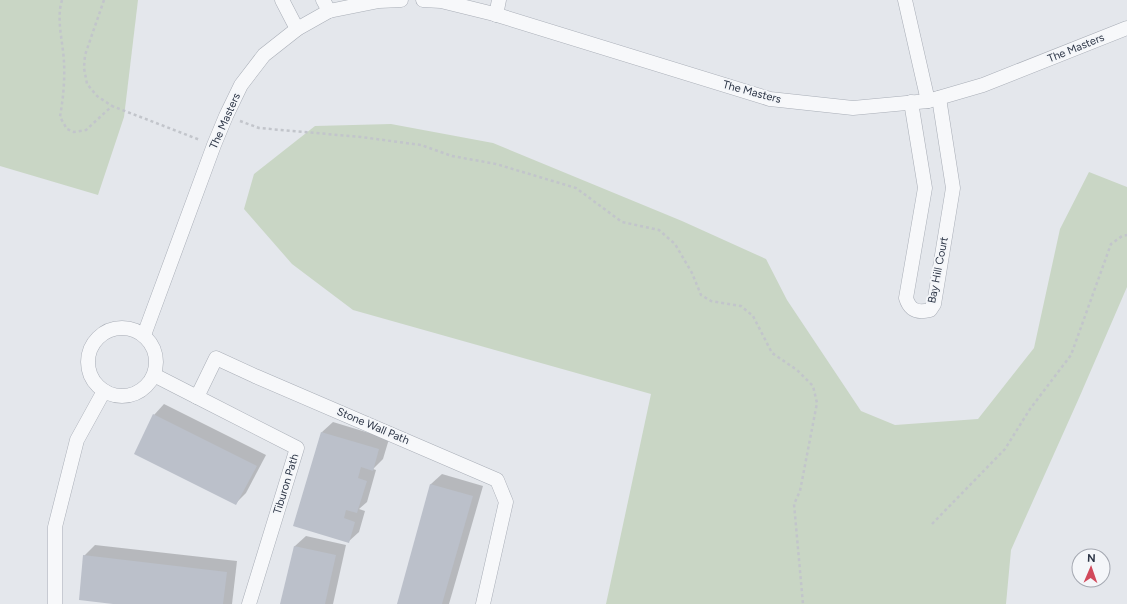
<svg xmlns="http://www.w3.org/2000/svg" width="1127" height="604" font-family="Figtree,sans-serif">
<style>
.green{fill:#c9d6c5}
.shadow{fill:#0003}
.building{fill:#bbc0ca}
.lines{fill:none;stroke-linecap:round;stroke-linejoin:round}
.minor-casing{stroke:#a9aeb7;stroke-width:15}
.path{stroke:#c2c5cb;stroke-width:2.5;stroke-dasharray:3 3;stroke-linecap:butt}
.minor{stroke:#f7f8fa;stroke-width:14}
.labels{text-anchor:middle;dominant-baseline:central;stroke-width:4;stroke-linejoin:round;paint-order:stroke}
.street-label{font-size:11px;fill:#2b3445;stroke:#f4f6f9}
</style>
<rect width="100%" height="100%" fill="#e4e7ec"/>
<g class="green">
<polygon points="0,0 138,0 124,117 98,195 0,166"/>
<polygon points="391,124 493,143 682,221 766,259 787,300 861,411 895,425 978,419 1034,348 1060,229 1089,172 1127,187 1127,287 1079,398 1011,550 1006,604 606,604 651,394 353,310 292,264 244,209 254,174 315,126"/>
</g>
<g class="shadow">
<polygon points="164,404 266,455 246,493 235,504 154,415"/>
<polygon points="333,422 389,439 383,459 373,469 376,470 367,502 359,509 365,511 359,532 348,542 322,432"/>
<polygon points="442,474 483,486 449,604 398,604 431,484"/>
<polygon points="306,536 346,545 333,604 281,604 295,546"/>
<polygon points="95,545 237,561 232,604 122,604 84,556"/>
</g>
<g class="building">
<polygon points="153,414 257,466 236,505 134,454"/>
<polygon points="321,432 379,449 373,471 361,467 358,478 367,481 357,513 346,510 344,518 355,522 349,543 293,526"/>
<polygon points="430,484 473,496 442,604 397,604"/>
<polygon points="294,546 336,555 325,604 280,604"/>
<polygon points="83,555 227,572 223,604 113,604 79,600"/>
</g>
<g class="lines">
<defs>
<g id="minor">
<polyline points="282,0 297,29"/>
<polyline points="323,0 329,11"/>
<polyline points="423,0 441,1 494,14 770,99 853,108 928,101 983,85 1127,28"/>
<polyline points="905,0 928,101"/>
<polyline points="496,15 499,0"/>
<path d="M 911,102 L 925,188 L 906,298 C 910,311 918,313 930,310 L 934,304 L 953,188 L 939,98"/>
<circle cx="122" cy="362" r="34"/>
<polyline points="144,335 214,145 226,116 241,85 264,55 297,29 329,11 379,1 401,0"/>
<polyline points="154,375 197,397 216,358 255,376 497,480 506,502 483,604"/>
<polyline points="197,397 297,448 249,604"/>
<polyline points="55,604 55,527 77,440 104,391"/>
</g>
</defs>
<use href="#minor" class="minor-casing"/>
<g class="path">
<path d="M 62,0 C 56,19 63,42 64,62 C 65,81 63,99 60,117 L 67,129 L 74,132 L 86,130 L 112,106 L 200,140"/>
<polyline points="104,0 85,55 84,68 87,84 97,96 112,106"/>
<polyline points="240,121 259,128 361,137 421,145 452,156 496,164 576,188 622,222 659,230 675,244 692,273 701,295 711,301 741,306 753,316 772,353 797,370 813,386 817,403 800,491 794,504 803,604"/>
<polyline points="932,524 1005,449 1030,409 1071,355 1111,244 1122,236 1127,235"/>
</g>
<use href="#minor" class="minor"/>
</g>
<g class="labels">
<g class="street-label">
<text transform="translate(1076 48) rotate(-22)">The Masters</text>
<text transform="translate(752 92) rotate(15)">The Masters</text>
<text transform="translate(225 121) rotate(-66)">The Masters</text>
<text transform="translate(938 270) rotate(-79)">Bay Hill Court</text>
<text transform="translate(373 426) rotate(23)">Stone Wall Path</text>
<text transform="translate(286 484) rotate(-73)">Tiburon Path</text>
</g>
</g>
<g transform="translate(1091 568) rotate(2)"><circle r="19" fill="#f4f6f9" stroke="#a4a8b1"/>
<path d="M0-3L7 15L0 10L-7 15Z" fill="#d1495b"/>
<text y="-6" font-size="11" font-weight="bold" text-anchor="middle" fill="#2b3445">N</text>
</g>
</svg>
